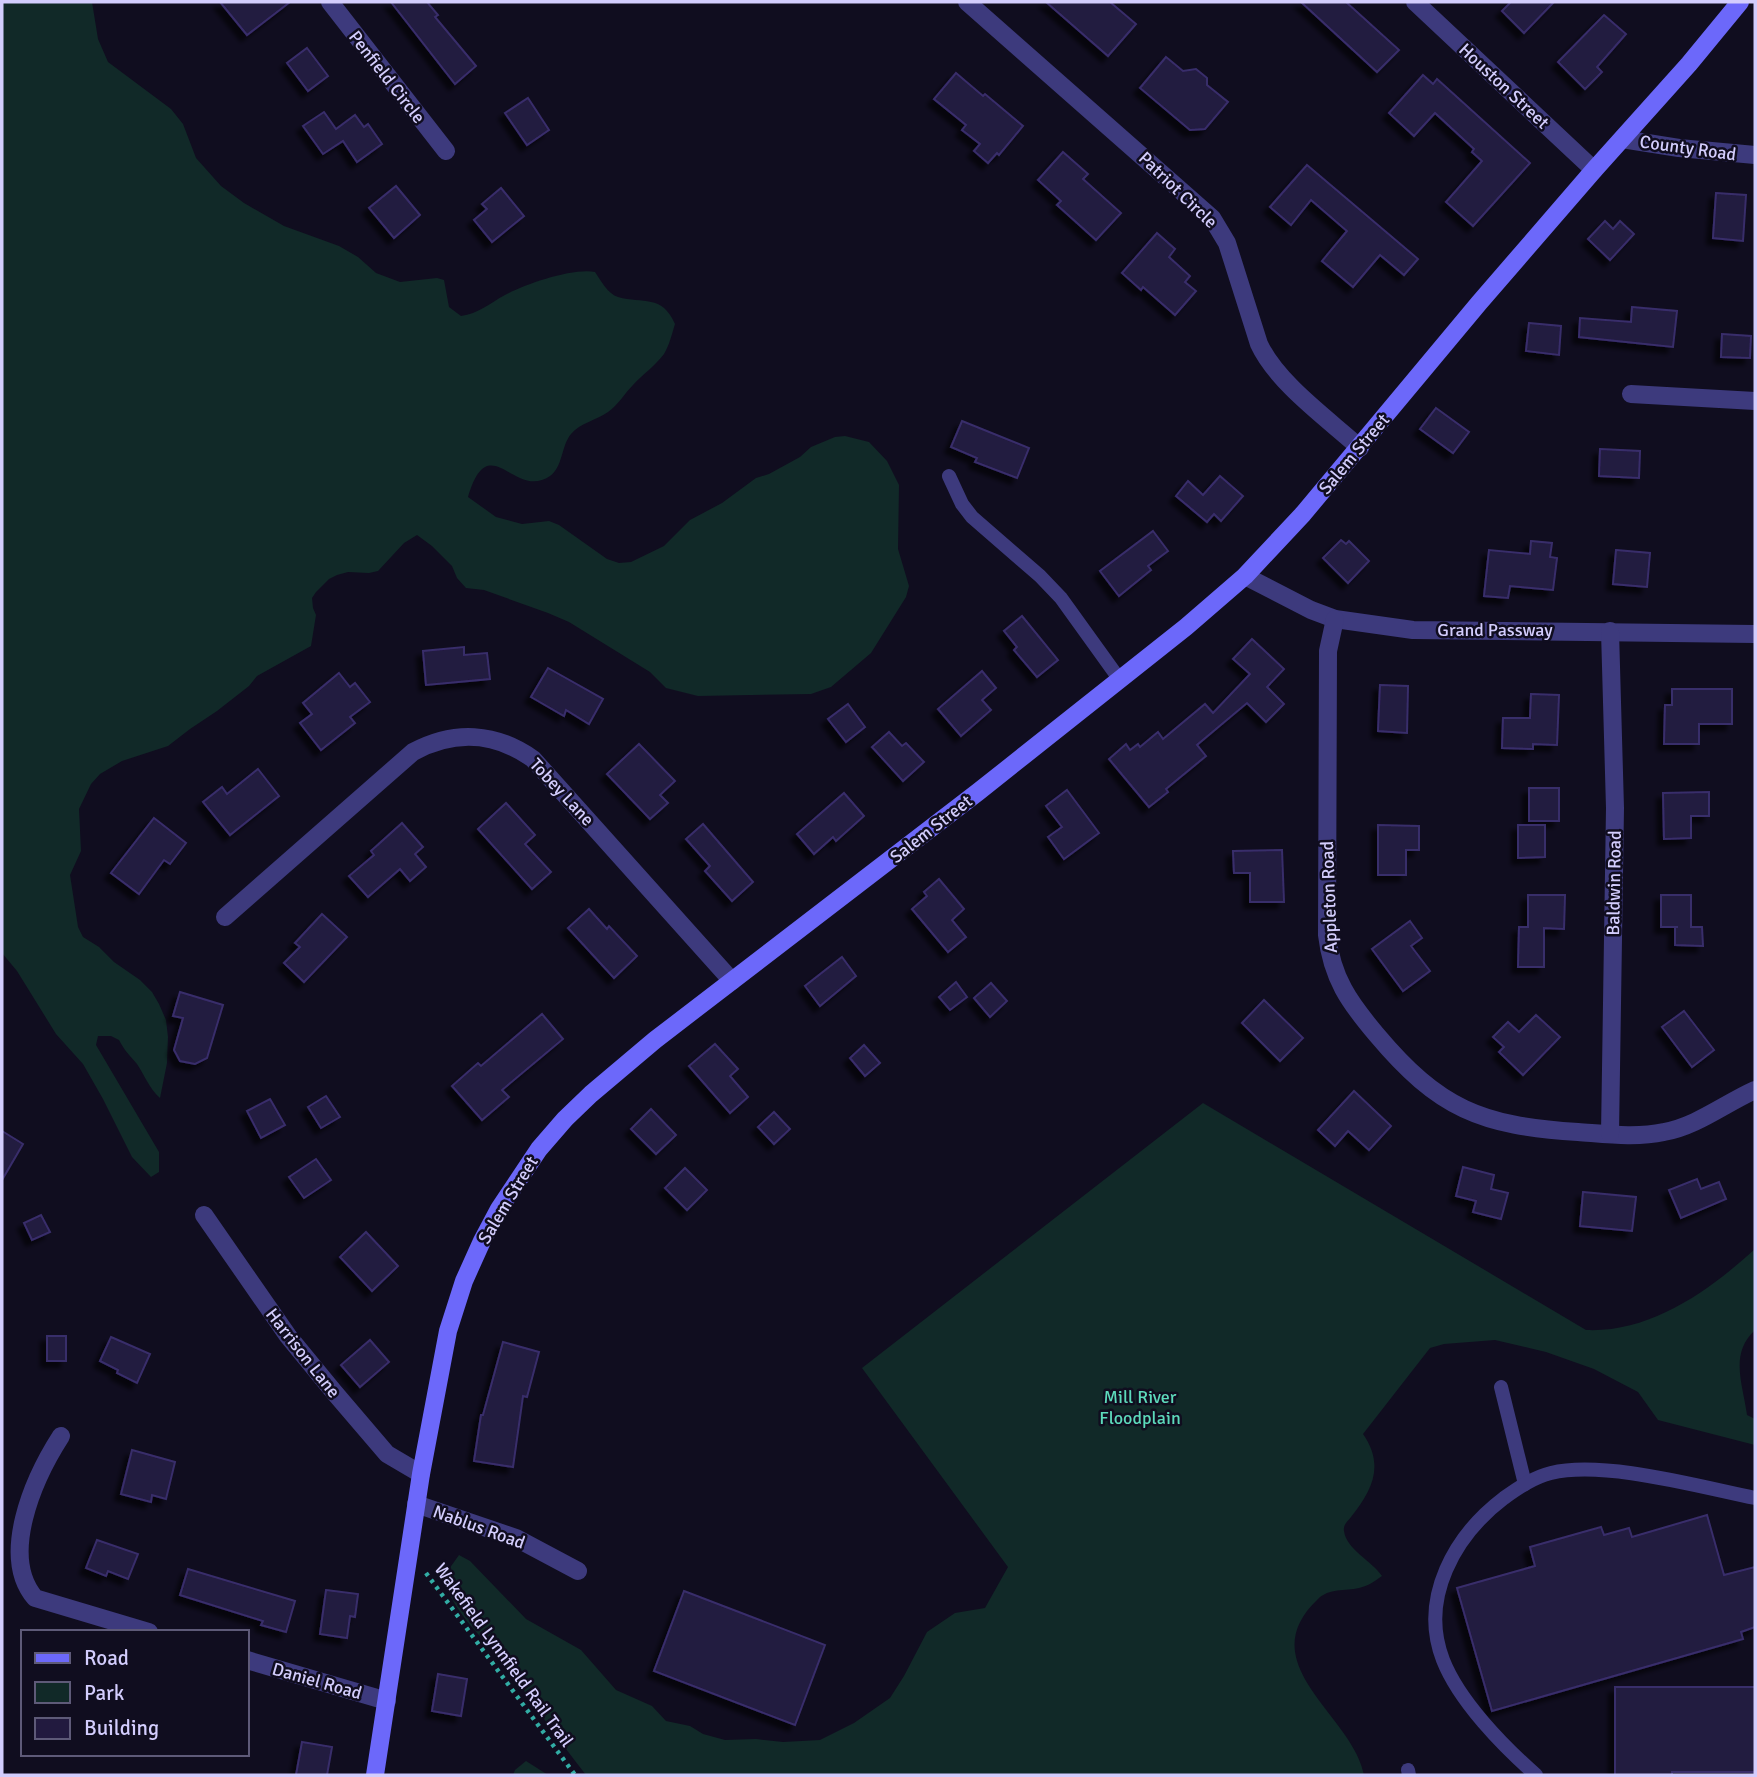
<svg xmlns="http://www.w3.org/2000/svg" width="1757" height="1777" font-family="Signika,sans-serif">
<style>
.green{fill:#112928}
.building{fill:#221a3f;stroke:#392d6b;stroke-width:2;filter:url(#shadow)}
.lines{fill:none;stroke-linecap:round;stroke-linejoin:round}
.path{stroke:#32ada5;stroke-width:4.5;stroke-dasharray:3.5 5;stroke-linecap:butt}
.lane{stroke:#3d3a7d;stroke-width:14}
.street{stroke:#3d3a7d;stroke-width:18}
.secondary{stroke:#6c68fa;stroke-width:18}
.labels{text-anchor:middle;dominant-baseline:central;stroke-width:5;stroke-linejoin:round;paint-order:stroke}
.street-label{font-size:18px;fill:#d3cdfd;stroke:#100d1f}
.park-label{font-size:18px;fill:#5ddabb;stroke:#100d1f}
</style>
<defs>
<filter id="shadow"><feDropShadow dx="-6" dy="6" stdDeviation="2" flood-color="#0009"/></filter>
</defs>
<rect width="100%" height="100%" fill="#100d1f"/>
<g class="green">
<path d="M 2,2 L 92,2 L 98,39 L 108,62 L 171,109 L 183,124 L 196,158 L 221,186 L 244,203 L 284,226 L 339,246 L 358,257 L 376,273 L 400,282 L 437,278 L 444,280 L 449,307 L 461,316 C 478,314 490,303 505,295 C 526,284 572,268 595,272 C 601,281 608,294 618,297 C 643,304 662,294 675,324 C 672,334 669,346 664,354 C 655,366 643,374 633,385 C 625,393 618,405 608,412 C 597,420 580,423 571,434 C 561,446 563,467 550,476 C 514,501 489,426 468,497 L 496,517 L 522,524 L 549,521 L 559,525 L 607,559 L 619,563 L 631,562 L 664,546 L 690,520 L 722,503 L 756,478 L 769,474 L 800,457 L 811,447 L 835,437 L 845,436 L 869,442 L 887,461 L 899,485 L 898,549 L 909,586 L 906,597 L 871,653 L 831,687 L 811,694 L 698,696 L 666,688 L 650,672 L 569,622 L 548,613 L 484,590 L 466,588 L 457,578 L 452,566 L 432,546 L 417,535 L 404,543 L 378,571 L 369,573 L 348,572 L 337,575 L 329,579 L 316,592 L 312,598 L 313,608 L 316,615 L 311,646 L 257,676 L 249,686 L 217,711 L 190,729 L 168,746 L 122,761 L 100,774 L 91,784 L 79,809 L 81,851 L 70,875 L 78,927 L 83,937 L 99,947 L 114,962 L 140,980 L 152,992 L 159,1004 L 166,1020 L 168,1037 L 167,1063 L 160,1098 C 149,1088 145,1076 137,1064 C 130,1056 124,1050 119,1040 L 111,1036 L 98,1036 L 96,1045 L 159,1152 L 159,1172 L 151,1177 L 132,1157 L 103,1099 L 83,1064 L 56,1034 L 17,971 L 2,953 Z"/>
<path d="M 1203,1103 L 1586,1330 C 1651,1333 1710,1290 1755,1249 L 1755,1330 C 1729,1354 1743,1384 1747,1415 L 1755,1419 L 1755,1445 L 1658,1420 L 1638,1392 L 1594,1369 L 1546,1352 L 1495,1340 L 1444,1344 L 1430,1348 L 1363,1434 C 1385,1466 1372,1490 1351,1517 C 1347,1522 1343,1525 1344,1531 C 1346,1549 1372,1561 1382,1576 C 1375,1581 1368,1586 1359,1588 C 1345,1591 1329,1588 1318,1599 C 1249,1664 1353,1715 1364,1775 L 586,1775 C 559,1741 534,1704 508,1669 C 487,1640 450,1612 444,1576 L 459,1555 L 470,1561 L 526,1619 L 581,1650 L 616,1690 L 652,1706 L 666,1721 L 690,1726 L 703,1734 L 725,1740 L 756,1739 L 783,1742 L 820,1740 L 854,1723 L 890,1698 L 904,1676 L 927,1632 L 955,1613 L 985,1608 L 1008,1567 L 862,1368 Z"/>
<polygon points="526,1761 548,1775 513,1775 515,1770"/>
</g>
<g class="building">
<polygon points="220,2 290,2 247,35"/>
<polygon points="391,2 427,2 438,15 435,17 476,66 455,84"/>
<polygon points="1046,2 1110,2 1136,24 1108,56"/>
<polygon points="1301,2 1346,2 1399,50 1377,72"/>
<polygon points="1511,2 1554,2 1524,33 1502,11"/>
<polygon points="1604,15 1626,34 1597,67 1602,72 1585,89 1558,62"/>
<polygon points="307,48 328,76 308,91 287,63"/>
<polygon points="1166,57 1183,71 1196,69 1207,78 1207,85 1228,102 1205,129 1190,130 1140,88"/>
<polygon points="956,73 983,96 985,94 1023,126 999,155 997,153 988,163 974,151 980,144 962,130 966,125 934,99"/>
<polygon points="1423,75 1433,84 1437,79 1530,163 1473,226 1446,202 1482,161 1472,152 1474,149 1435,113 1414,136 1389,113"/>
<polygon points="528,98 549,130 527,145 505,113"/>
<polygon points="324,112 336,129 355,115 364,127 368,124 382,144 357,162 343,141 323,154 303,126"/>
<polygon points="1063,152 1088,174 1083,179 1121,213 1096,240 1057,205 1061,201 1038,180"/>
<polygon points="1307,165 1418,259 1404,275 1380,255 1353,287 1322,261 1347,231 1311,200 1291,225 1270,207"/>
<polygon points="396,186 420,215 394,238 369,208"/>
<polygon points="501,188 524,216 492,242 474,220 487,209 482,204"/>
<polygon points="1716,193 1746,195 1743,241 1713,238"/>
<polygon points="1605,221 1613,229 1620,221 1634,234 1610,260 1588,239"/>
<polygon points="1157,233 1175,249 1169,257 1190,276 1185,282 1196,291 1175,315 1143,287 1141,290 1122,273"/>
<polygon points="1632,307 1677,311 1673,347 1579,337 1580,318 1631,322"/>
<polygon points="1529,323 1561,326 1559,355 1526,351"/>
<polygon points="1722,334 1751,336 1750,358 1721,357"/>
<polygon points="1436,408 1469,432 1453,453 1420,429"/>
<polygon points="962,421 1029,448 1017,478 975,462 977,458 951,447"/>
<polygon points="1600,449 1640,451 1639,478 1599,476"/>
<polygon points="1220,476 1243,496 1221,521 1214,514 1207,522 1176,496 1188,481 1203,495"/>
<polygon points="1153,531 1168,551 1148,566 1151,570 1119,596 1100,571"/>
<polygon points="1341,540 1346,544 1349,541 1369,561 1348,583 1323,558"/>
<polygon points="1531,541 1552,543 1550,557 1557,558 1553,590 1510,586 1508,598 1484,596 1489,550 1530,554"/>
<polygon points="1616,550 1650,553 1647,587 1613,584"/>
<polygon points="1022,616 1058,660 1037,677 1014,650 1017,647 1004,631"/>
<polygon points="1252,639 1284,669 1267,687 1284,704 1266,722 1247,703 1197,745 1206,756 1166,789 1168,792 1149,807 1109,759 1126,744 1130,750 1138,744 1140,747 1158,732 1163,739 1205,704 1213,713 1250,674 1233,659"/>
<polygon points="464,647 464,655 487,653 490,679 426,685 423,651"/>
<polygon points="548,668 603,699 589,724 566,710 564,716 531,697"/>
<polygon points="982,671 996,688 982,700 991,710 961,736 938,709"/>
<polygon points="339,673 350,687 355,683 370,702 350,717 355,723 321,750 300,723 312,714 303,703"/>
<polygon points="1380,685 1408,686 1407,733 1378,731"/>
<polygon points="1672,689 1732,689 1732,724 1699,724 1699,744 1664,744 1665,705 1672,705"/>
<polygon points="1531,694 1559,695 1557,745 1533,744 1533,749 1502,748 1503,718 1530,718"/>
<polygon points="848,704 865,727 846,742 828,719"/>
<polygon points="889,732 902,746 906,743 924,762 903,781 872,747"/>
<polygon points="639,744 675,781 660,795 668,803 650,819 607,774"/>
<polygon points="258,769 279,796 230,835 203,802 222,787 227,794"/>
<rect x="1529" y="788" width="30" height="33"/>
<polygon points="1067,790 1099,833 1064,859 1048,837 1062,827 1046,806"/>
<polygon points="1709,792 1709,816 1691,816 1691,838 1664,839 1663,793"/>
<polygon points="844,793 864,816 836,841 833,837 814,854 797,834"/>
<polygon points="506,803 535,835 525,844 551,872 532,889 478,829"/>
<polygon points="154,818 186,843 170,864 164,860 139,894 111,873"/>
<polygon points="402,823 423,847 415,854 426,867 410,881 400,869 368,897 349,876 374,855 371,851"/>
<polygon points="703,824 753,882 732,901 705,871 710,866 686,839"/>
<polygon points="1378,825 1419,826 1419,850 1406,850 1406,875 1378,875"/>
<polygon points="1518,825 1545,825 1545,857 1518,858"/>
<polygon points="1282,850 1284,902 1250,902 1250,873 1234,873 1233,851"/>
<polygon points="939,879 964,909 952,920 966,937 948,952 912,909 927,896 924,892"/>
<polygon points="1528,895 1565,895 1564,929 1544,928 1544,967 1518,967 1519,927 1528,927"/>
<polygon points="1661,895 1691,895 1691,927 1702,927 1703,946 1675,945 1675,927 1678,927 1661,927"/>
<polygon points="589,909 607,929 609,926 637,956 614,978 568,928"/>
<polygon points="322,914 347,937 304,982 284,963 300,947 295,943"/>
<polygon points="1410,921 1422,938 1411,946 1430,971 1403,991 1372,949"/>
<polygon points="842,957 856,976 820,1006 805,986"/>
<polygon points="956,982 967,997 950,1010 939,997"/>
<polygon points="991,983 1007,1001 990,1017 974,998"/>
<polygon points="180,992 223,1005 207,1058 195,1064 180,1061 174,1050 183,1018 173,1016"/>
<polygon points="1264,1000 1303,1038 1280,1061 1242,1023"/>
<polygon points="1684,1011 1714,1050 1692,1067 1662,1027"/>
<polygon points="542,1014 563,1039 502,1090 509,1097 482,1120 452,1086 478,1063 481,1066"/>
<polygon points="1536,1015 1560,1037 1523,1075 1499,1052 1504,1047 1493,1037 1508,1022 1519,1032"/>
<polygon points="715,1044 738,1069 730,1076 748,1097 730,1113 689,1066"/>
<polygon points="864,1045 880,1063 865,1076 850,1058"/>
<polygon points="1354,1091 1391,1126 1369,1150 1348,1131 1335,1146 1318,1130"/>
<polygon points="326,1096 340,1117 321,1128 308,1107"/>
<polygon points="270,1099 285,1125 261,1138 247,1111"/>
<polygon points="651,1109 676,1135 656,1154 631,1129"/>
<polygon points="774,1112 790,1129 774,1144 758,1127"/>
<polygon points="2,1131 23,1144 2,1180"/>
<polygon points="316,1159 331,1180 304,1198 289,1177"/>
<polygon points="1463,1167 1494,1175 1491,1189 1508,1193 1501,1219 1473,1212 1476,1201 1456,1196"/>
<polygon points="685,1168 707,1190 687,1210 665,1188"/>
<polygon points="1697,1179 1701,1189 1719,1182 1726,1199 1681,1218 1669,1190"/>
<polygon points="1583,1192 1636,1197 1632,1231 1580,1226"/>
<polygon points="41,1215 50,1232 32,1240 24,1223"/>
<polygon points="366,1232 398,1266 372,1291 340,1257"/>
<rect x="47" y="1336" width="19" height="25"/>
<polygon points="111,1337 150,1354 137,1383 117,1373 118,1370 100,1361"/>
<polygon points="370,1340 389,1362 360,1387 341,1365"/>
<polygon points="503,1342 539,1352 527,1397 523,1396 513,1467 474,1461 481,1415 483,1415"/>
<polygon points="132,1450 175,1462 166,1499 152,1495 151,1502 121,1494"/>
<polygon points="1707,1515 1724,1575 1755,1567 1755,1627 1741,1632 1743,1639 1492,1711 1457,1588 1535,1566 1530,1547 1601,1527 1604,1535 1629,1528 1632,1537"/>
<polygon points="97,1540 138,1554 128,1579 108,1571 106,1576 86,1568"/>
<polygon points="188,1569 295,1601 286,1632 261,1625 263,1621 180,1595"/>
<polygon points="326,1590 358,1594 355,1617 350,1616 347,1638 320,1634"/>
<polygon points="684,1591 825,1645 795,1725 654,1671"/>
<polygon points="438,1674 467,1679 461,1716 432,1711"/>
<polygon points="1615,1687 1755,1687 1755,1772 1672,1772 1672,1775 1615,1775"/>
<polygon points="302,1742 332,1747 327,1775 296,1775"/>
</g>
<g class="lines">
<polyline class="path" points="426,1573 575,1775"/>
<g class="lane">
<polyline points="949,476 962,504 972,517 1040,576 1061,598 1120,680"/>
<polyline points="1501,1387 1525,1484"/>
<polyline points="1408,1770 1409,1775"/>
<path d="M 1536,1775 C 1503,1746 1459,1701 1443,1660 C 1419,1598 1455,1535 1504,1498 C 1518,1488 1534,1477 1551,1473 C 1604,1460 1700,1487 1755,1498"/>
</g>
<g class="street">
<polyline points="330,2 446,151"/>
<path d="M 967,2 L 1212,218 L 1227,243 L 1259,344 C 1277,383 1328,419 1360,448"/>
<polyline points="1415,2 1594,170"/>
<polyline points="1622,139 1679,148 1755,155"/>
<polyline points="1631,394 1755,401"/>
<polyline points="1245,576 1311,610 1335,619 1413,630 1755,634"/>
<path d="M 1335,619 L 1328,651 L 1327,935 C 1332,978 1349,1002 1376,1034 C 1439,1109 1481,1126 1578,1132 C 1606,1134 1636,1138 1664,1132 C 1697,1126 1724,1104 1755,1090"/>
<polyline points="1610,631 1615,808 1610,1134"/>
<path d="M 225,917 L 413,752 C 454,730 495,732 533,759 L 732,981"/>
<polyline points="204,1215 288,1336 334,1392 387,1454 421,1474"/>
<path d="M 61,1436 C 32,1481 0,1557 35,1598 L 149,1632"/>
<polyline points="416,1504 516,1538 578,1571"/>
<polyline points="247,1660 387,1701"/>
</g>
<polyline class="secondary" points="375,1775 421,1474 448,1331 464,1281 482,1241 499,1209 539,1149 565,1119 591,1094 655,1040 978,792 1186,627 1245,576 1303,514 1479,303 1594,170 1689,64 1740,2"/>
</g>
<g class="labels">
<g class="street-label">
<text transform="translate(387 77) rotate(52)">Penfield Circle</text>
<text transform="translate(1504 86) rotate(43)">Houston Street</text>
<text transform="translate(1688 148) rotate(8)">County Road</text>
<text transform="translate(1178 190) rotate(44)">Patriot Circle</text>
<text transform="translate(1354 454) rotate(-50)">Salem Street</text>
<text x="1495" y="630">Grand Passway</text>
<text transform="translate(562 792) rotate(47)">Tobey Lane</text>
<text transform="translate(931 829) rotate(-38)">Salem Street</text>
<text transform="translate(1614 883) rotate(-89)">Baldwin Road</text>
<text transform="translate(1329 897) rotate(-92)">Appleton Road</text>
<text transform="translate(508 1200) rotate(-59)">Salem Street</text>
<text transform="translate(303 1353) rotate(52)">Harrison Lane</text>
<text transform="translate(479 1527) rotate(20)">Nablus Road</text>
<text transform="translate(504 1655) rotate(54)">Wakefield Lynnfield Rail Trail</text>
<text transform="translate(317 1681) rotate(16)">Daniel Road</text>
</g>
<g class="park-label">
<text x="1140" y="1397">Mill River<tspan x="1140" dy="21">Floodplain</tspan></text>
</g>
</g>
<rect width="1757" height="1777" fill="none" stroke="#d3cdfd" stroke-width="7"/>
<rect x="21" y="1630" width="228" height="126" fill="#100d1f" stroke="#5e5a78" stroke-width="2"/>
<rect x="35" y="1653" width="35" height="10" fill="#6c68fa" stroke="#5e5a78" stroke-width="2"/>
<text x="84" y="1665" font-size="21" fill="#d3cdfd">Road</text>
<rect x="35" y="1682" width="35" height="21" fill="#112928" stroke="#5e5a78" stroke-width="2"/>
<text x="84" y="1700" font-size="21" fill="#d3cdfd">Park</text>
<rect x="35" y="1718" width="35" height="21" fill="#221a3f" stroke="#5e5a78" stroke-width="2"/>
<text x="84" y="1735" font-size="21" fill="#d3cdfd">Building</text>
</svg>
